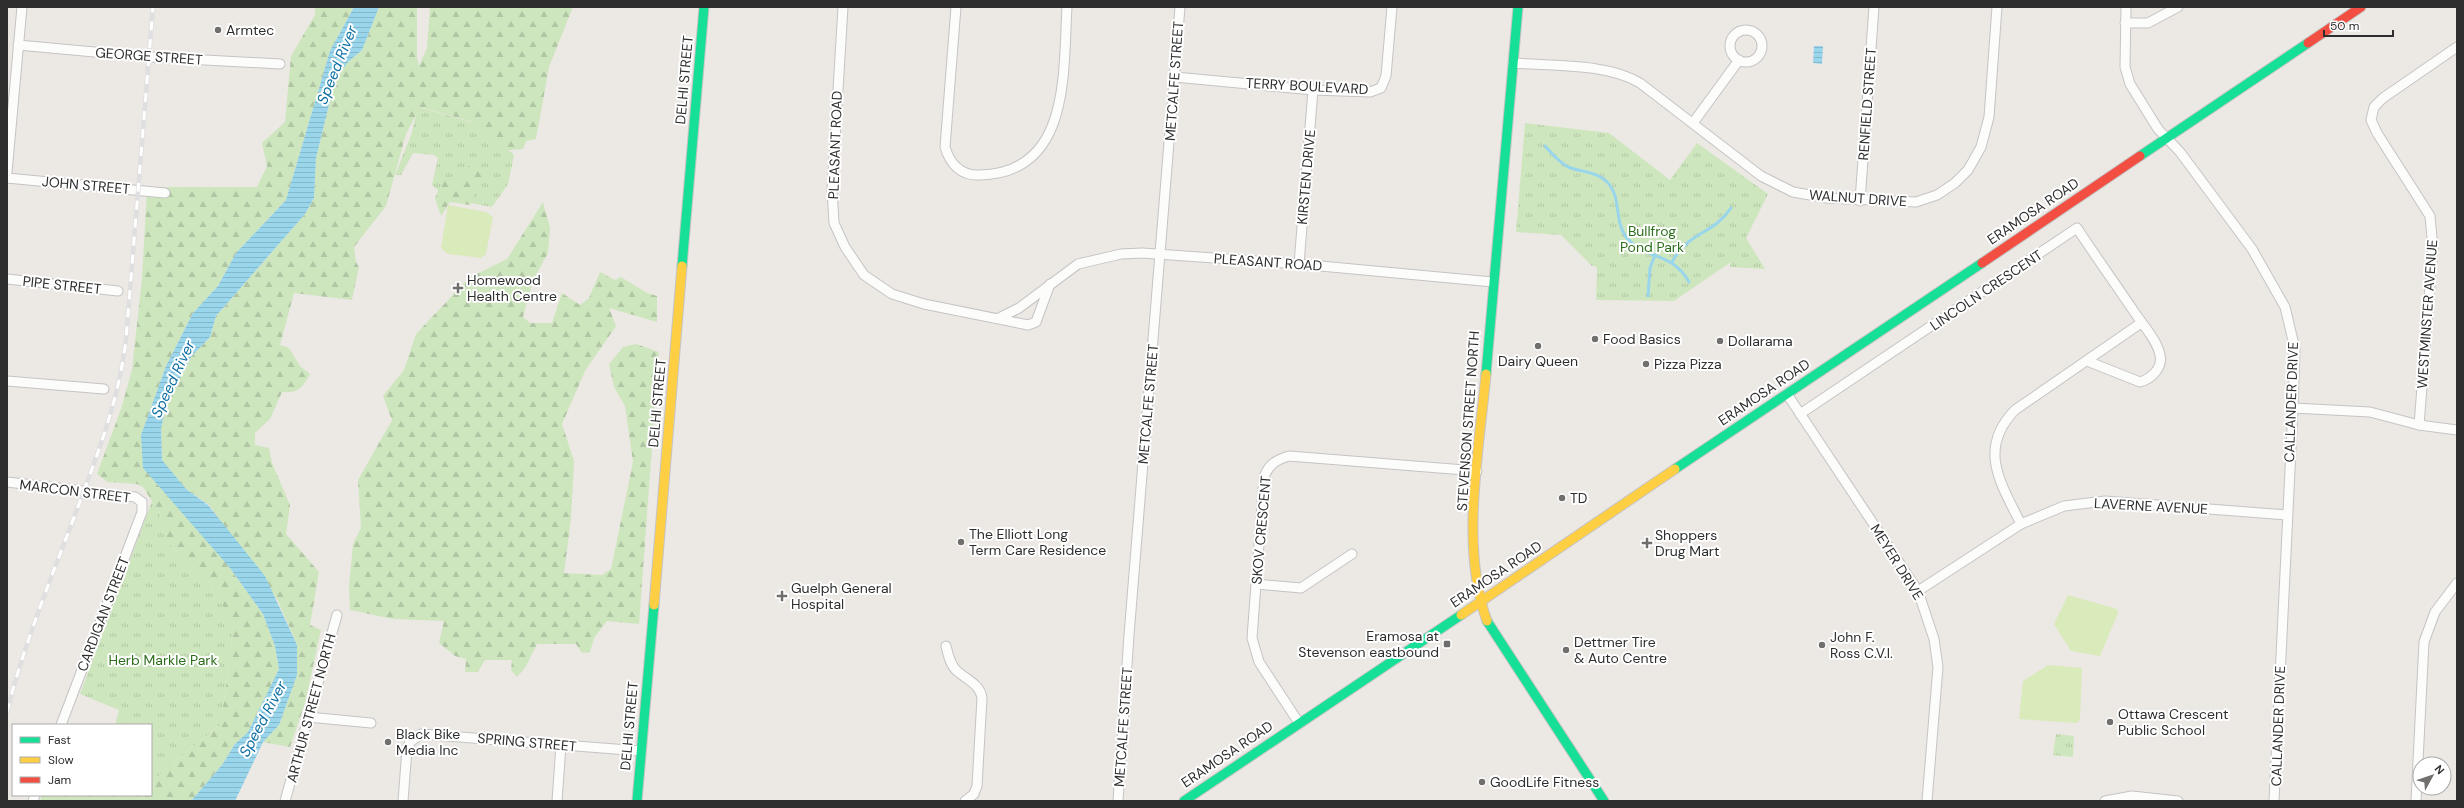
<svg xmlns="http://www.w3.org/2000/svg" width="2464" height="808" font-family="'DM Sans',sans-serif">
<style>
.grass{fill:url(#grass-tufts)}
.forest{fill:url(#forest-firs)}
.pitch{fill:#d9eabb}
.water{fill:url(#water-rules)}
.lines{fill:none;stroke-linecap:round;stroke-linejoin:round}
.stream{stroke:#99d6ec;stroke-width:3}
.street-casing{stroke:#c5c4c5;stroke-width:11}
.fast-casing{stroke:#c5c4c5;stroke-width:11}
.slow-casing{stroke:#c5c4c5;stroke-width:11}
.jam-casing{stroke:#c5c4c5;stroke-width:11}
.street{stroke:#fcfcfb;stroke-width:9}
.fast{stroke:#16e098;stroke-width:9}
.slow{stroke:#ffcf43;stroke-width:9}
.jam{stroke:#f24e42;stroke-width:9}
.rail-casing{stroke:#dfdfe1;stroke-width:4.5}
.rail{stroke:#fff;stroke-width:3;stroke-dasharray:9;stroke-linecap:butt}
.poi-dot{fill:#706f6e;stroke:#fff;stroke-width:1.5}
.labels{text-anchor:middle;dominant-baseline:central;stroke-width:4;stroke-linejoin:round;paint-order:stroke}
.poi-label{font-size:14px;fill:#2e2e2e;stroke:#fff;text-anchor:start}
.street-label{font-size:14px;fill:#2e2e2e;stroke:#fff}
.park-label{font-size:14px;fill:#2c6e1b;stroke:#fff}
.water-label{font-size:15px;font-style:italic;fill:#0d6fa3;stroke:#fff}
</style>
<defs>
<pattern id="grass-tufts" width="24" height="20" patternUnits="userSpaceOnUse"><rect width="24" height="20" fill="#cee6be"/><path d="M3 7l-1-3M5 7V3M7 7l1-3M15 17l-1-3M17 17v-4M19 17l1-3" fill="none" stroke="#b1c6a4"/></pattern>
<pattern id="forest-firs" width="22" height="20" patternUnits="userSpaceOnUse"><rect width="22" height="20" fill="#cee6be"/><path d="M5 1l3.5 6h-7zM16 11l3.5 6h-7z" fill="#b1c6a4"/></pattern>
<pattern id="water-rules" width="6" height="5" patternUnits="userSpaceOnUse"><rect width="6" height="5" fill="#99d6ec"/><path d="M0 2.5h6" fill="none" stroke="#84b8cb"/></pattern>
</defs>
<rect width="100%" height="100%" fill="#ece8e4"/>
<g class="grass">
<polygon points="418,107 482,125 514,155 508,184 492,207 449,199 432,185 438,158 434,155 413,153 401,175 395,175 411,135"/>
<polygon points="1525,123 1609,133 1670,180 1697,143 1768,194 1746,238 1765,269 1730,267 1731,262 1674,301 1596,300 1597,267 1592,266 1561,235 1516,232"/>
<polygon points="152,501 160,513 163,533 168,543 208,581 234,624 221,724 163,771 151,786 151,725 115,725 119,710 80,694"/>
<polygon points="2056,734 2074,736 2073,757 2053,755"/>
<polygon points="42,795 144,795 140,801 40,801"/>
</g>
<g class="forest">
<polygon points="315,7 354,7 330,51 286,200 236,253 218,286 193,313 166,366 141,435 230,568 263,614 275,646 279,669 248,732 235,744 222,765 191,801 140,801 144,795 151,795 151,786 163,771 221,724 234,624 208,581 168,543 163,533 160,513 143,487 137,484 108,482 97,474 121,409 132,370 142,278 147,189 168,187 257,187 267,166 262,143 285,122 291,56 315,15"/>
<path d="M 379,7 L 417,7 L 417,58 L 419,66 L 427,48 L 430,7 L 573,7 L 549,67 L 536,139 L 526,141 L 523,149 L 497,151 L 473,122 L 420,107 L 406,134 L 386,206 L 354,247 L 356,262 L 359,267 L 352,300 L 294,293 L 280,345 L 289,348 L 300,366 L 310,374 C 303,387 298,394 282,392 L 270,419 L 255,433 L 255,445 L 269,448 L 272,463 L 290,505 L 286,534 L 319,572 L 310,625 L 321,630 L 305,703 L 290,747 L 263,742 L 279,725 L 297,675 L 297,645 L 277,599 L 209,505 L 186,489 L 162,461 L 161,428 L 167,404 L 191,357 L 210,337 L 216,316 L 305,214 L 314,198 L 316,158 L 335,80 L 348,62 L 362,50 Z"/>
<polygon points="471,166 475,167 482,177 470,205 450,202 441,216 435,198 444,177 461,178 466,167"/>
<polygon points="543,202 550,228 548,253 533,280 523,317 530,323 552,323 562,293 580,305 589,298 600,272 615,280 621,277 647,293 657,296 657,322 609,308 616,326 585,371 562,424 574,461 571,519 564,573 602,575 611,569 633,462 625,406 614,387 609,364 623,347 636,344 659,352 639,624 607,621 594,638 590,652 582,653 576,644 537,644 525,668 517,677 511,670 512,660 485,660 478,672 465,672 466,659 455,656 439,643 444,621 393,619 350,610 349,586 353,544 361,528 358,480 392,420 383,396 404,370 416,334 469,278 507,259"/>
</g>
<g class="pitch">
<polygon points="448,205 486,212 493,217 486,254 481,258 448,254 441,248"/>
<polygon points="2068,595 2117,609 2118,613 2100,656 2071,651 2054,624"/>
<polygon points="2048,665 2082,668 2080,719 2077,723 2019,719 2023,681"/>
</g>
<g class="water">
<polygon points="354,7 379,7 362,50 348,62 335,80 316,158 314,198 305,214 216,316 210,337 191,357 167,404 161,428 162,460 186,489 208,505 265,576 297,645 297,675 279,725 263,742 235,801 191,801 222,765 235,744 248,732 279,669 275,646 263,614 230,568 143,468 141,435 166,366 193,313 218,286 236,253 286,200 330,51"/>
<polygon points="1814,46 1823,46 1822,64 1813,63"/>
</g>
<g class="lines">
<g class="stream">
<path d="M 1545,146 C 1552,154 1559,162 1568,167 C 1581,172 1594,171 1605,180 C 1623,196 1613,219 1626,237 C 1645,261 1671,250 1689,282"/>
<path d="M 1672,262 C 1689,231 1713,235 1731,208"/>
<polyline points="1648,296 1650,268 1655,255"/>
</g>
<defs>
<g id="street">
<polyline points="843,7 832,189 834,223 845,247 864,275 892,294 924,304 1028,325 1036,322 1050,284"/>
<path d="M 956,7 L 945,147 C 950,164 961,176 980,175 C 1071,173 1063,72 1067,7"/>
<polyline points="2126,7 2125,67 2130,84 2158,129 2180,152 2252,249 2285,307 2295,349 2293,408 2274,801"/>
<polyline points="2125,23 2148,23 2178,7"/>
<circle cx="1746" cy="46" r="16"/>
<polyline points="18,45 149,57 280,64"/>
<path d="M 1513,63 C 1552,66 1607,63 1640,83 L 1761,176 L 1793,192 L 1827,198 L 1916,202 L 1937,195 L 1955,183 L 1968,170 L 1981,147 L 1989,117 L 1997,7"/>
<polyline points="1175,77 1313,90 1370,92 1381,88 1386,76 1392,7"/>
<polyline points="1693,123 1739,60"/>
<polyline points="7,172 22,7"/>
<polyline points="7,178 165,193"/>
<polyline points="1860,201 1874,7"/>
<polyline points="1299,264 1313,90"/>
<polyline points="7,279 118,291"/>
<polyline points="999,318 1019,308 1078,264 1121,254 1142,253 1299,264 1493,282"/>
<polyline points="7,381 104,389"/>
<polyline points="1787,394 1918,591 1934,639 1938,667 1927,801"/>
<polyline points="2293,408 2370,412 2419,425 2457,430"/>
<path d="M 1800,414 L 2077,228 C 2096,257 2116,285 2135,313 C 2143,325 2157,340 2160,355 C 2163,368 2151,379 2140,382 L 2087,361"/>
<polyline points="2419,425 2433,248 2430,216 2377,133 2371,120 2374,107 2383,98 2457,47"/>
<polyline points="7,482 135,497 142,502 142,512 61,725"/>
<path d="M 2021,524 C 2001,484 1977,449 2015,410 L 2141,323"/>
<polyline points="1256,584 1301,588 1352,554"/>
<polyline points="1918,591 2021,524 2064,506 2105,501 2287,515"/>
<path d="M 946,646 C 948,654 950,665 957,671 C 967,680 980,684 982,698 L 977,786 L 974,794 L 965,801"/>
<polyline points="308,717 371,723"/>
<path d="M 1299,723 L 1259,662 L 1252,638 L 1264,477 C 1269,464 1276,460 1289,456 L 1477,471"/>
<polyline points="33,801 35,795"/>
<polyline points="285,801 337,615"/>
<polyline points="403,801 407,749 410,742 421,734 641,751"/>
<polyline points="557,801 561,745"/>
<polyline points="1118,801 1129,635 1180,7"/>
<polyline points="2105,801 2132,796 2178,801"/>
<polyline points="2416,801 2424,642 2435,612 2457,583"/>
</g>
<g id="fast">
<polyline points="2140,156 2308,43"/>
<polyline points="682,266 704,7"/>
<polyline points="1486,374 1518,7"/>
<polyline points="1675,469 1982,263"/>
<polyline points="1487,621 1604,801"/>
<polyline points="637,801 654,605"/>
<polyline points="1184,801 1461,615"/>
</g>
<g id="slow">
<path d="M 1486,374 C 1479,451 1460,547 1487,621"/>
<polyline points="654,605 682,266"/>
<polyline points="1461,615 1675,469"/>
</g>
<g id="jam">
<polyline points="2308,43 2361,7"/>
<polyline points="1982,263 2140,156"/>
</g>
</defs>
<use href="#street" class="street-casing"/>
<use href="#fast" class="fast-casing"/>
<use href="#slow" class="slow-casing"/>
<use href="#jam" class="jam-casing"/>
<use href="#street" class="street"/>
<use href="#fast" class="fast"/>
<use href="#slow" class="slow"/>
<use href="#jam" class="jam"/>
<defs>
<path id="rail" d="M 7,712 C 26,635 59,560 86,485 C 104,437 120,391 126,339 L 153,7"/>
</defs>
<use href="#rail" class="rail-casing"/>
<use href="#rail" class="rail"/>
</g>
<g class="poi-dot">
<circle cx="218" cy="30" r="4"/>
<path d="M456 282h4v4h4v4h-4v4h-4v-4h-4v-4h4z"/>
<circle cx="1595" cy="339" r="4"/>
<circle cx="1720" cy="341" r="4"/>
<circle cx="1538" cy="346" r="4"/>
<circle cx="1646" cy="364" r="4"/>
<circle cx="1562" cy="498" r="4"/>
<circle cx="961" cy="542" r="4"/>
<path d="M1645 537h4v4h4v4h-4v4h-4v-4h-4v-4h4z"/>
<path d="M780 590h4v4h4v4h-4v4h-4v-4h-4v-4h4z"/>
<rect x="1443" y="640" width="8" height="8" rx="2"/>
<circle cx="1822" cy="645" r="4"/>
<circle cx="1566" cy="650" r="4"/>
<circle cx="2110" cy="722" r="4"/>
<circle cx="388" cy="742" r="4"/>
<circle cx="1482" cy="782" r="4"/>
</g>
<g class="labels">
<g class="poi-label">
<text x="226" y="30">Armtec</text>
<text x="467" y="280">Homewood<tspan x="467" dy="16">Health Centre</tspan></text>
<text x="1603" y="339">Food Basics</text>
<text x="1728" y="341">Dollarama</text>
<text x="1538" y="361" text-anchor="middle">Dairy Queen</text>
<text x="1654" y="364">Pizza Pizza</text>
<text x="1570" y="498">TD</text>
<text x="969" y="534">The Elliott Long<tspan x="969" dy="16">Term Care Residence</tspan></text>
<text x="1655" y="535">Shoppers<tspan x="1655" dy="16">Drug Mart</tspan></text>
<text x="791" y="588">Guelph General<tspan x="791" dy="16">Hospital</tspan></text>
<text x="1439" y="636" text-anchor="end">Eramosa at<tspan x="1439" dy="16">Stevenson eastbound</tspan></text>
<text x="1830" y="637">John F.<tspan x="1830" dy="16">Ross C.V.I.</tspan></text>
<text x="1574" y="642">Dettmer Tire<tspan x="1574" dy="16">&amp; Auto Centre</tspan></text>
<text x="2118" y="714">Ottawa Crescent<tspan x="2118" dy="16">Public School</tspan></text>
<text x="396" y="734">Black Bike<tspan x="396" dy="16">Media Inc</tspan></text>
<text x="1490" y="782">GoodLife Fitness</text>
</g>
<g class="street-label">
<text transform="translate(149 56) rotate(4)">GEORGE STREET</text>
<text transform="translate(684 80) rotate(-85)">DELHI STREET</text>
<text transform="translate(1174 81) rotate(-86)">METCALFE STREET</text>
<text transform="translate(1307 86) rotate(3)">TERRY BOULEVARD</text>
<text transform="translate(1867 104) rotate(-86)">RENFIELD STREET</text>
<text transform="translate(835 145) rotate(-88)">PLEASANT ROAD</text>
<text transform="translate(1306 177) rotate(-85)">KIRSTEN DRIVE</text>
<text transform="translate(86 185) rotate(5)">JOHN STREET</text>
<text transform="translate(1858 198) rotate(4)">WALNUT DRIVE</text>
<text transform="translate(2033 211) rotate(-34)">ERAMOSA ROAD</text>
<text transform="translate(1268 262) rotate(4)">PLEASANT ROAD</text>
<text transform="translate(62 285) rotate(6)">PIPE STREET</text>
<text transform="translate(1986 290) rotate(-34)">LINCOLN CRESCENT</text>
<text transform="translate(2427 314) rotate(-86)">WESTMINSTER AVENUE</text>
<text transform="translate(1764 392) rotate(-34)">ERAMOSA ROAD</text>
<text transform="translate(2291 402) rotate(-88)">CALLANDER DRIVE</text>
<text transform="translate(657 403) rotate(-85)">DELHI STREET</text>
<text transform="translate(1148 404) rotate(-85)">METCALFE STREET</text>
<text transform="translate(1468 421) rotate(-86)">STEVENSON STREET NORTH</text>
<text transform="translate(75 491) rotate(7)">MARCON STREET</text>
<text transform="translate(2151 506) rotate(3)">LAVERNE AVENUE</text>
<text transform="translate(1261 530) rotate(-85)">SKOV CRESCENT</text>
<text transform="translate(1897 562) rotate(58)">MEYER DRIVE</text>
<text transform="translate(1496 574) rotate(-34)">ERAMOSA ROAD</text>
<text transform="translate(103 614) rotate(-69)">CARDIGAN STREET</text>
<text transform="translate(311 708) rotate(-75)">ARTHUR STREET NORTH</text>
<text transform="translate(629 726) rotate(-85)">DELHI STREET</text>
<text transform="translate(2278 726) rotate(-88)">CALLANDER DRIVE</text>
<text transform="translate(1123 727) rotate(-86)">METCALFE STREET</text>
<text transform="translate(527 742) rotate(5)">SPRING STREET</text>
<text transform="translate(1227 754) rotate(-34)">ERAMOSA ROAD</text>
</g>
<g class="park-label">
<text x="1652" y="231">Bullfrog<tspan x="1652" dy="16">Pond Park</tspan></text>
<text x="163" y="660">Herb Markle Park</text>
</g>
<g class="water-label">
<text transform="translate(337 65) rotate(-68)">Speed River</text>
<text transform="translate(173 379) rotate(-65)">Speed River</text>
<text transform="translate(263 719) rotate(-62)">Speed River</text>
</g>
</g>
<rect width="2464" height="808" fill="none" stroke="#2e2e2e" stroke-width="16"/>
<rect x="12" y="724" width="140" height="72" fill="#ffffff" stroke="#ababab"/>
<rect x="20" y="737" width="20" height="6" fill="#16e098" stroke="#ababab"/>
<text x="48" y="744" font-size="12" fill="#2e2e2e">Fast</text>
<rect x="20" y="757" width="20" height="6" fill="#ffcf43" stroke="#ababab"/>
<text x="48" y="764" font-size="12" fill="#2e2e2e">Slow</text>
<rect x="20" y="777" width="20" height="6" fill="#f24e42" stroke="#ababab"/>
<text x="48" y="784" font-size="12" fill="#2e2e2e">Jam</text>
<g transform="translate(2432 776) rotate(50)"><circle r="19" fill="#ffffff" stroke="#ababab"/>
<path d="M0-3L7 15L0 10L-7 15Z" fill="#706f6e"/>
<text y="-6" font-size="11" font-weight="bold" text-anchor="middle" fill="#2e2e2e">N</text>
</g>
<path d="M2324 30v6h69v-6" fill="none" stroke="#2e2e2e" stroke-width="2"/>
<text x="2330" y="30" font-size="12" fill="#2e2e2e" stroke="#ffffff" stroke-width="3" paint-order="stroke">50 m</text>
</svg>
